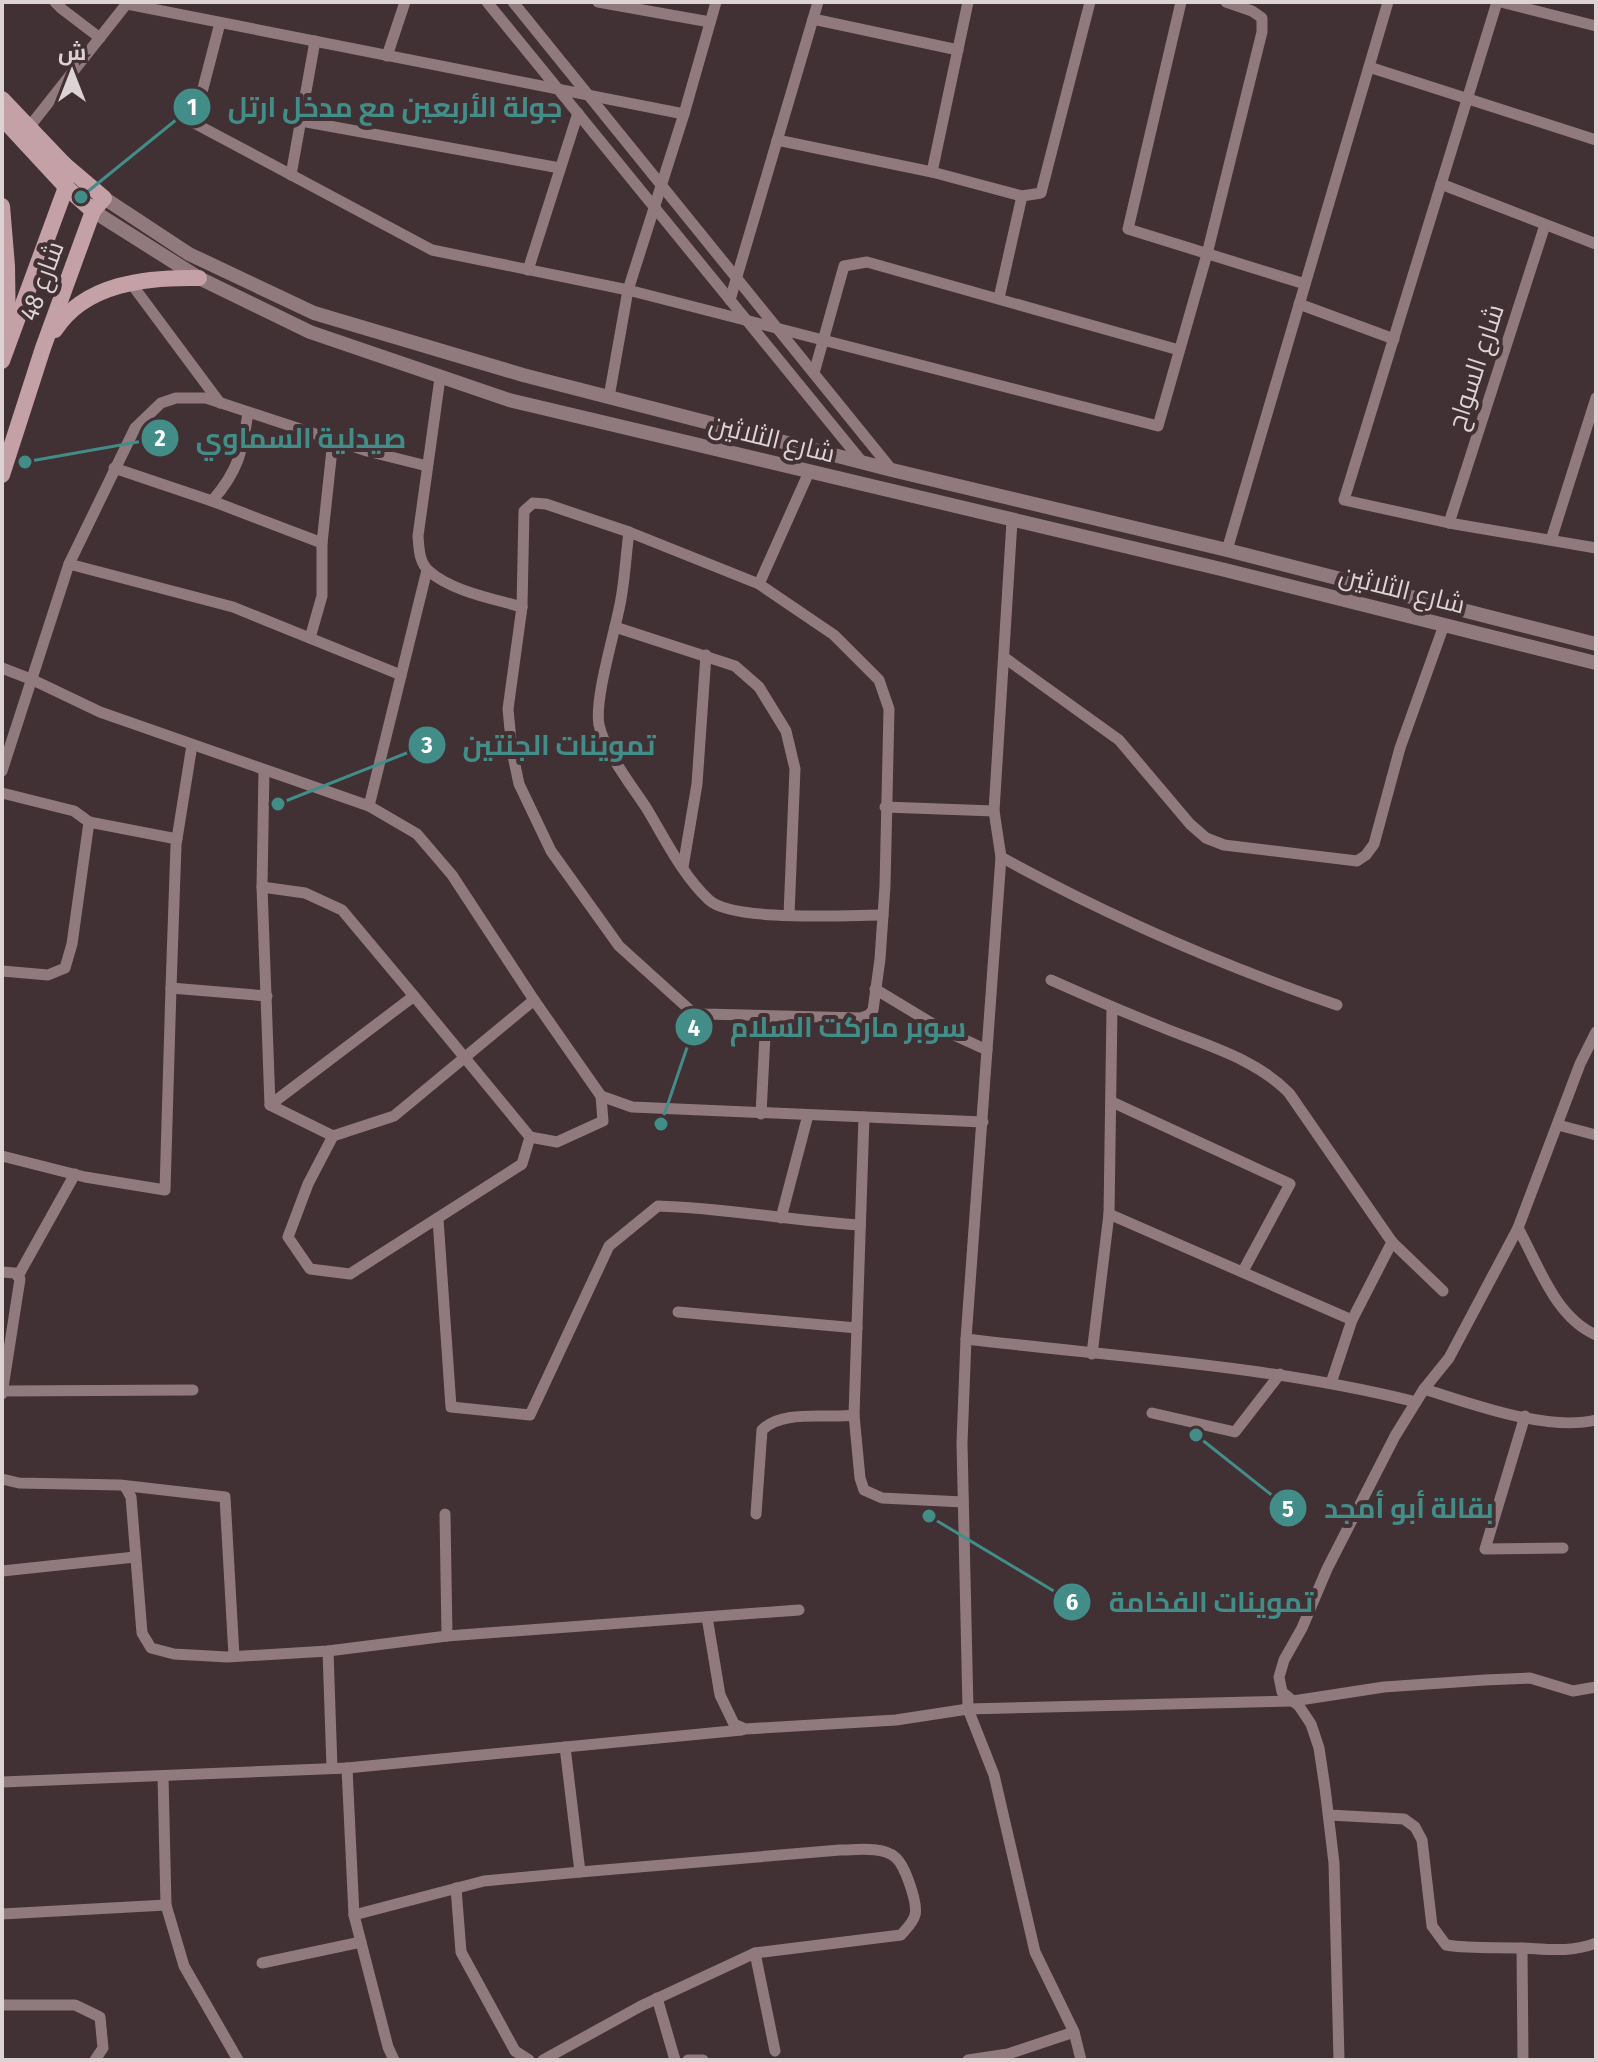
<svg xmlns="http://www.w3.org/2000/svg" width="1598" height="2062" font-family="'Fira Sans Condensed',Cairo,sans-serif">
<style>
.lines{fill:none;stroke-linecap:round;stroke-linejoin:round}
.minor{stroke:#907a7e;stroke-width:11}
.tertiary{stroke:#907a7e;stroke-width:14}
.secondary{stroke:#c4a0a7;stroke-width:16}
.labels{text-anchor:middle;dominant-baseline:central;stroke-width:8;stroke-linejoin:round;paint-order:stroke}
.street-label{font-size:26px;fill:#ddd2d4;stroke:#413034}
.leader{fill:none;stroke:#428d88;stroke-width:3}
.callout-dot{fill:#428d88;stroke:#413034;stroke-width:3}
.mark-label{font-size:24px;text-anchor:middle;font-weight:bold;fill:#fff}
.callout-label{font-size:28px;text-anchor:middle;font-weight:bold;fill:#428d88;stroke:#413034;stroke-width:8;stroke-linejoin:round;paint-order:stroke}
</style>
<rect width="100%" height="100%" fill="#413034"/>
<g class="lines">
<g class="minor">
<polyline points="55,2 62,9 100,38"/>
<polyline points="487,2 863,463"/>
<polyline points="513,2 892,470"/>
<polyline points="598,2 710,22"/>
<polyline points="1181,2 1128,229 1305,284"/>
<polyline points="1497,2 1344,500 1449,523 1596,548"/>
<polyline points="1501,2 1596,26"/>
<polyline points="127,4 684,114"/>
<polyline points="813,19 958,50"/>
<polyline points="220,23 194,123 432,250 628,290 1158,426 1207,254 1262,32 1262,18 1252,11 1226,2"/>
<polyline points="387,56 405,2"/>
<polyline points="1369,67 1596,140"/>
<polyline points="301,121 560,168"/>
<polyline points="30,126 128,2"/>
<polyline points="777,140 932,172 1022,196 1041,193 1090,2"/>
<polyline points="932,172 968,2"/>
<polyline points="291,175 315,41"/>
<polyline points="1441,184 1596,244"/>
<polyline points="528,270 578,113"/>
<polyline points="130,282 220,403"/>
<polyline points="999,298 1022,196"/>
<polyline points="730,300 818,2"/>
<polyline points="1299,304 1394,339"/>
<polyline points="814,373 844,266 867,262 1179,350"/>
<path d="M 440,378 L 418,536 C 419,548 419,563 429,571 C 451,591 494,599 522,607"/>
<polyline points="609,397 628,290 684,114 716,2"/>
<polyline points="114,468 212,501 322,543"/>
<path d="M 212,501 C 239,470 242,452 248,413"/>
<polygon points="533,503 546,504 629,532 759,584 834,635 879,680 889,709 885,886 880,959 873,1010 869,1015 861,1018 705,1014 691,1011 619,946 551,851 519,784 512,751 508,709 522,607 524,511"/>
<polyline points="1012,521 994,811 1001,857 966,1339 962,1443 968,1709 994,1775 1035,1952 1074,2032 1081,2060"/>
<polyline points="1449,523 1545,225"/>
<path d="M 629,532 C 626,554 625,577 621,599 C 616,629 594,698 599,725 C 605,752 632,786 647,809 C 665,839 683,876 709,900 C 733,922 847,915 883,915"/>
<polyline points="1551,540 1596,398"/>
<polyline points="1227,550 1388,2"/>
<polyline points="69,564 233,607 401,675"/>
<polyline points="759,584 809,472"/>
<polyline points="615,627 735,666 759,687 786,731 795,769 789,915"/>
<polyline points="310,638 322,596 322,543 333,440"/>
<polyline points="1005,658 1119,740 1190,824 1206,838 1224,845 1357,861 1366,855 1374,844 1400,748 1444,625"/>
<polyline points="2,668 33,680 100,712 369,806 417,834 452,875 534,1000 601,1096 603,1121 557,1142 530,1137"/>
<polyline points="192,745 176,845 171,988 267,996"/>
<polyline points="264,770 262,887 270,1105"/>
<polyline points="2,771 69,564 135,428 161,403 176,398 206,398 367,451 427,466"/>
<polyline points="2,793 74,811 89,822 72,944 65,968 48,975 2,971"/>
<polyline points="369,806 427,570"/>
<polyline points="885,807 994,811"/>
<polyline points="89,822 177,839"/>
<path d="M 1001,857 C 1108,916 1221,965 1337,1005"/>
<polyline points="683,867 697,784 706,655"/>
<polyline points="262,887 305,893 342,910 414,996"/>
<path d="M 1051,980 C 1089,997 1126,1013 1164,1028 C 1208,1046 1256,1059 1289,1093 L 1392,1242 L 1352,1320"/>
<polyline points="875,989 943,1030 987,1050"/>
<polyline points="601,1096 632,1107 983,1122"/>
<polyline points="1112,1102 1290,1184 1243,1271"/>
<polyline points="761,1114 766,1016"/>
<polyline points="864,1117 854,1415 860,1478 864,1490 882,1498 963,1502"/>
<polyline points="1558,1125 1596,1135"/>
<polyline points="333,1136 308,1184 288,1237 310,1269 350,1274 522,1164 530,1137 414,996 270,1105 333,1136 394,1116 534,1000"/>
<polyline points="2,1156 85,1177 165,1190 171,988"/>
<polyline points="1109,1214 1352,1320 1331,1383"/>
<polyline points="781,1218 808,1115"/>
<path d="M 438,1219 L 451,1407 L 530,1415 L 609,1246 L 658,1206 C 726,1208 793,1221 860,1225"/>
<path d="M 1518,1228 C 1539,1266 1555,1317 1596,1335"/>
<polyline points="1392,1242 1443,1291"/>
<polyline points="2,1272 15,1273 20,1279 2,1394"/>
<polyline points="18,1276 75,1174"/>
<polyline points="678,1312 857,1328"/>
<path d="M 966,1339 C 1117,1357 1268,1365 1416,1402"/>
<polyline points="1092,1354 1109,1214 1112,1008"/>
<path d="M 1424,1389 C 1473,1404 1547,1432 1596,1420"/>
<polyline points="2,1391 193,1390"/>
<polyline points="1152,1413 1235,1432 1280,1374"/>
<polyline points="1525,1416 1485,1549 1563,1548"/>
<polyline points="2,1479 19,1483 120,1485 225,1497 234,1656"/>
<polyline points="126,1488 131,1497 142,1633 151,1648 174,1654 227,1657 328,1651 447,1636 799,1610"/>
<polyline points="445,1514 447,1636"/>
<path d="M 756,1514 L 762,1430 C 783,1409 827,1419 854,1415"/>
<polyline points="2,1571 135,1557"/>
<polyline points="707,1617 720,1695 734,1724 745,1729 896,1720 968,1709 1293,1701 1384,1687 1485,1680 1530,1678 1573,1691 1596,1687"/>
<polyline points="328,1651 332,1768"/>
<polyline points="163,1776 166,1905"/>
<polyline points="2,1782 347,1768"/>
<path d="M 1329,1815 L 1404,1819 L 1415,1827 L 1422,1840 L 1432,1926 L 1446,1945 C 1472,1949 1496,1947 1521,1948 C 1547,1949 1571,1953 1596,1943"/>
<polyline points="456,1888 461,1952 515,2051 529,2060"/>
<polyline points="2,1914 166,1905 184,1966 238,2060"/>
<polyline points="354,1915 484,1881 580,1872 565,1747"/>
<polyline points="1522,1948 1523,2060"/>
<polyline points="755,1953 775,2051"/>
<polyline points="262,1963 361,1942"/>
<polyline points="657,1998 675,2060"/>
<polyline points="2,2005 75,2005 100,2017 103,2048 95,2060"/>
<polyline points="394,2060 388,2047 354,1915 347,1768 742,1730"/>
<path d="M 543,2060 L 641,2006 L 755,1953 L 901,1935 C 906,1929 913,1923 915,1915 C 918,1903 905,1865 895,1857 C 881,1846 856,1850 840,1850 L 580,1872"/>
<polyline points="688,2060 703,2060"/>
<polyline points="968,2060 1008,2054 1074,2032"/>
<polyline points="1339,2060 1334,1863 1325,1788 1319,1748 1311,1724 1299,1706 1282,1692 1279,1677 1284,1660 1302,1628 1327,1569 1395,1436 1424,1389 1449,1358 1518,1228 1580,1064 1596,1032"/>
</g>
<g class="tertiary">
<polyline points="104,198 189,254 314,313 523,375 892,470 1227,550 1596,644"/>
<polyline points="93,211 199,278 310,332 509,400 1221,569 1596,663"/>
</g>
<g class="secondary">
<polyline points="2,99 64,164 104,198 93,211 43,348 2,475"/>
<polyline points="2,118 66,187 93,211"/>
<polyline points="2,206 7,266 8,336"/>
<path d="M 55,330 C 85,283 147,277 199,278"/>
<polyline points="2,361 66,187 64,164"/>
</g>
</g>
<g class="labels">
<g class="street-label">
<text transform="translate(42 281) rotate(-70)">شارع 48</text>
<text transform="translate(1476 367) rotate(-72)">شارع السواح</text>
<text transform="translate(772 439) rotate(14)">شارع الثلاثين</text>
<text transform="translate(1402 590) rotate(14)">شارع الثلاثين</text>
</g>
</g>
<path class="leader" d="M81 197L192 107M25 462L160 438M278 804L427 745M661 1124L694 1027M1196 1435L1288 1508M929 1516L1072 1602"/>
<g class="callout-dot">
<circle cx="81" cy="197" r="8"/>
<circle cx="25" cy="462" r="8"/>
<circle cx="278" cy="804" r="8"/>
<circle cx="661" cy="1124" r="8"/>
<circle cx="1196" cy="1435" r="8"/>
<circle cx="929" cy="1516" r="8"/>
<circle cx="192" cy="107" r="20"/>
<circle cx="160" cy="438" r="20"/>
<circle cx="427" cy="745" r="20"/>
<circle cx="694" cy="1027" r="20"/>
<circle cx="1288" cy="1508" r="20"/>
<circle cx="1072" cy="1602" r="20"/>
</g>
<g class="mark-label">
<text x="192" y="115">1</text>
<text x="160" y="446">2</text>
<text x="427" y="753">3</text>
<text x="694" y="1036">4</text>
<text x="1288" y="1517">5</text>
<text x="1072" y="1610">6</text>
</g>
<g class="callout-label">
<text x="395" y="117">جولة الأربعين مع مدخل ارتل</text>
<text x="301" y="448">صيدلية السماوي</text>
<text x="559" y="755">تموينات الجنتين</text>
<text x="848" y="1037">سوبر ماركت السلام</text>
<text x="1409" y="1518">بقالة أبو أمجد</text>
<text x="1211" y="1612">تموينات الفخامة</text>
</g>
<rect width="1598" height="2062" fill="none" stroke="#ddd2d4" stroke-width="8"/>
<g transform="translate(72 72)" stroke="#413034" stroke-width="6" paint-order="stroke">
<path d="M0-6L14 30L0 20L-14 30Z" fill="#ddd2d4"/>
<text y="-12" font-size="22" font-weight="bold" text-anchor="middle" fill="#ddd2d4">ش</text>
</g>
</svg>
